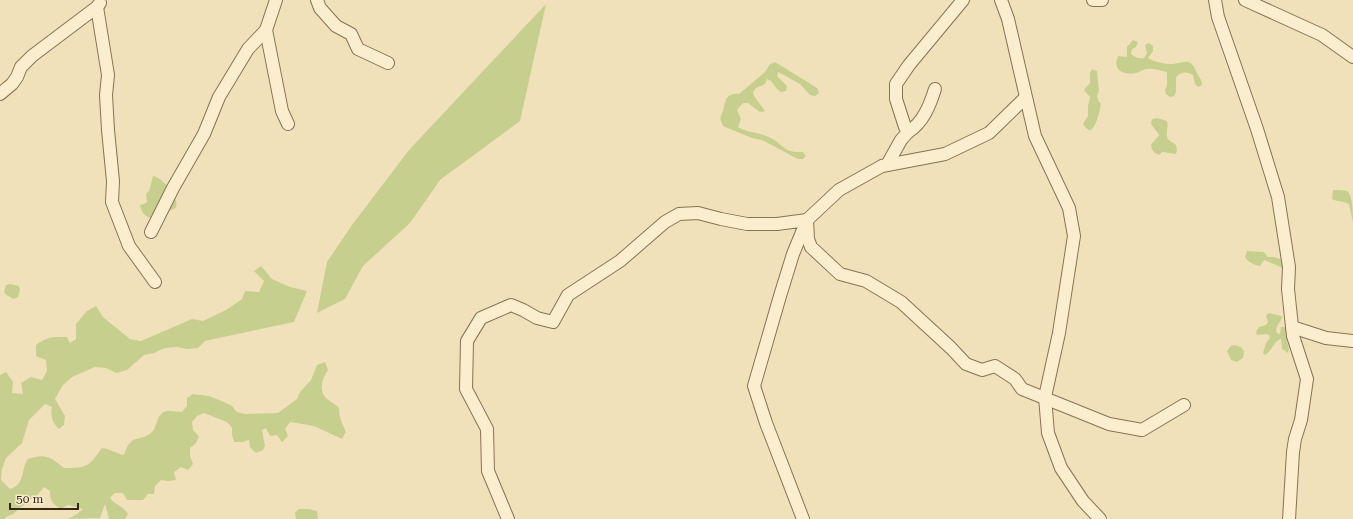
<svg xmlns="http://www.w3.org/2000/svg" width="1353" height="519" font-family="'Roboto Serif',serif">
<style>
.green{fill:#c7cf8f}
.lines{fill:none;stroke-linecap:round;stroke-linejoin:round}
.minor-casing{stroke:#897154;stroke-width:14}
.minor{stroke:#fbeece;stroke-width:12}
</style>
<rect width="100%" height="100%" fill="#f1e1bb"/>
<g class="green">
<polygon points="546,4 520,121 440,180 410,223 363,266 345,299 317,313 327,262 352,225 409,150"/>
<path d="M 1133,40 L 1138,42 L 1136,47 L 1132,49 L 1131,54 C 1136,58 1139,59 1144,58 L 1147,53 L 1145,45 L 1149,43 L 1153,46 L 1153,51 L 1148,58 C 1154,62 1165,64 1173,64 C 1184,63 1190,57 1196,71 C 1198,76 1202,79 1202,85 L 1198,87 L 1195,84 L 1193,75 C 1186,71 1181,72 1176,77 L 1176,92 L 1174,96 L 1170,97 L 1166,94 L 1165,90 L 1167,85 L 1167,72 C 1160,71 1154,68 1148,69 C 1143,69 1140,72 1136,73 C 1123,76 1112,69 1118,56 L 1127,57 L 1127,47 Z"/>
<path d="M 775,62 L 814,86 L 818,89 L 819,93 L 815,96 L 810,95 L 800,84 L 778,72 L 777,76 L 787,86 L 786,91 L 781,92 L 777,89 L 771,81 L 767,79 L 765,84 L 756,88 L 753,92 L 754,96 L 765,111 L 760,112 L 748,103 L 743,103 L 737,110 L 741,119 L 738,127 C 747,133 759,132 769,137 C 784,144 782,153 803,152 L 806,156 L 803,159 L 798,159 L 762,140 L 752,138 L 723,126 C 718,115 722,117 724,107 C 726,98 728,93 739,94 L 765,72 L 770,64 Z"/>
<path d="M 1092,69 L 1097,71 L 1099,91 L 1097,96 L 1098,100 L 1101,104 C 1099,114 1097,125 1090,131 L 1086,128 L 1083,124 L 1088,116 L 1088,106 L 1090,97 L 1084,90 L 1090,83 L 1090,73 Z"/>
<path d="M 1157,118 L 1167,121 C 1169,127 1165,135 1168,139 C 1169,141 1174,143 1176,145 L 1177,150 L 1176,154 C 1171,154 1167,152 1162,152 L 1159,155 C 1154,153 1152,151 1151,145 C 1153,141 1157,139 1159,135 L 1151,124 L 1152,119 Z"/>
<path d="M 153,176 C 163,178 180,198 176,208 L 169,211 L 165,209 L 152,218 C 145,217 141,212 140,205 L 144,204 L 147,202 L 146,194 L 149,191 Z"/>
<path d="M 1333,190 C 1337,190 1343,190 1347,191 C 1353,196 1353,214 1353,223 L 1349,204 C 1344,201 1338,202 1332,199 Z"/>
<path d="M 1247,251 L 1264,252 L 1268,257 L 1274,257 L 1280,259 L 1283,258 L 1284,269 L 1274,264 L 1264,260 L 1260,266 C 1254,265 1248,262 1245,257 Z"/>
<path d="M 261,266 L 272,279 L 290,287 L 307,291 L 294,322 L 205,341 L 198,348 L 187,349 L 176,347 L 165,348 L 154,353 L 144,355 L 127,370 L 116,373 L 106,368 L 95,367 L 72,377 L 63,385 L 55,399 L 65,416 L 64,425 L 59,429 C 52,423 50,415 52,407 L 45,404 L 29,420 L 22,443 L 6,458 L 2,469 L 1,480 L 10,489 C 26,484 20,470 28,459 C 46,453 50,457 64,468 C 87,468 88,467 102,448 C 110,449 116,453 124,455 C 132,431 139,444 152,432 C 158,426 156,414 166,411 C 170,410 177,412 182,412 L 187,406 L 187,398 L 193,394 L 209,396 L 224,402 L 232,406 L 237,412 L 245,414 L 278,413 L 297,399 L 300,392 L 311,380 L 317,365 L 325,362 L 328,370 C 322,379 318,391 327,399 C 331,402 335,404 338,407 C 340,410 339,413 340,417 C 341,422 344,427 346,432 L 342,439 L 314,426 L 290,422 L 285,429 L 288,436 L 282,442 L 277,435 L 270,436 L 266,428 L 262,430 L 265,446 L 263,450 L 256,453 L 250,447 L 249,440 L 242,442 L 234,442 L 232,435 L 232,428 L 227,422 L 204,413 L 197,416 L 192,422 L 193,430 L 199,436 L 196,443 L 190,448 L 190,456 L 193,464 L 188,470 L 181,467 L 174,472 L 176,480 L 168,481 L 161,480 L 155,486 L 154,494 L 148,494 L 143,500 L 127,500 L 123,493 L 115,493 L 110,498 C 117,506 122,505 128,514 L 125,519 L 109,519 L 105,504 L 100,518 L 68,519 L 77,514 L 83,509 L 68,505 L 61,509 C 52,504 50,500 50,491 L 44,487 L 34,499 L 31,499 L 13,514 L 6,517 L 5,519 L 0,519 L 0,375 L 6,372 L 13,382 L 12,393 L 23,394 L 21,383 L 31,377 L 42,380 L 47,371 L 46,360 L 36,356 L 36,345 C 48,336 53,337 67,337 L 70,343 L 76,339 L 76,324 L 87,311 L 96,306 L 103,317 L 130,339 L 141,341 L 192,319 L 203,321 L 226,310 L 242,299 L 245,291 L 259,292 L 264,281 L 254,271 Z"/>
<polygon points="10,284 19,286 20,290 18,297 14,299 6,295 4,292 6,285"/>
<path d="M 1268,313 L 1282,316 C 1282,323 1274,325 1277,333 L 1280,334 L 1281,327 L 1285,327 L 1287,329 L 1287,342 L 1289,349 L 1288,353 L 1282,349 L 1281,339 C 1273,341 1272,352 1265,355 L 1263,353 L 1266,343 L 1270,338 L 1269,335 L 1266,334 L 1257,335 L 1256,332 L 1259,327 L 1266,325 L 1268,322 L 1266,316 Z"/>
<polygon points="1235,345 1241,347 1244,351 1243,358 1237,362 1231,360 1227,351 1231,346"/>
<polygon points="299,509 308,509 317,511 318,519 296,519 295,513"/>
</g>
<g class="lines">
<defs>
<g id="minor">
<polyline points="276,0 266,30 282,111 288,124"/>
<polyline points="317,0 320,8 336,26 351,34 358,49 388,63"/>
<polyline points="1001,0 1008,19 1035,136 1069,208 1074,236 1059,333 1045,397 1048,433 1061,468 1083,501 1100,519"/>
<polyline points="1093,0 1102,0"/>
<polyline points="1215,0 1218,17 1257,129 1278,197 1289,267 1288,289 1293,336 1307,379 1301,420 1295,439 1293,452 1289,519"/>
<polyline points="1245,0 1322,35 1353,57"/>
<polyline points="97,7 108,75 106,95 108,130 113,181 112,202 129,246 155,282"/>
<polyline points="0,94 12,84 17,77 21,67 32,56 97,7 100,3"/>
<path d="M 908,132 C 923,123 930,105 935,89"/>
<polyline points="887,165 901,140 908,132 905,127 896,99 896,84 909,65 963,0"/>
<polyline points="151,232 173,188 204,134 219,97 248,49 266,30"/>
<polyline points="1292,327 1326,338 1353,341"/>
<polyline points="508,519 488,471 487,429 466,389 467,341 481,318 511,305 523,310 537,318 553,322 568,295 620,261 665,222 679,214 698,213 721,219 747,224 777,224 807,220 808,239 811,247 840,274 866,281 901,302 951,348 966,364 982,370 995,366 1015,379 1022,389 1109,424 1142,430 1184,405"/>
<polyline points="803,519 766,423 754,386 780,296 793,254 807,220 839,190 882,166 945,154 989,133 1025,98"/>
</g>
</defs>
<use href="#minor" class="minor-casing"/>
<use href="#minor" class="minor"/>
</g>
<path d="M10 503v6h68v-6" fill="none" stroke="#37281a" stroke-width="2"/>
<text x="16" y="503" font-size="12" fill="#37281a" stroke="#f8ebcb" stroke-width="3" paint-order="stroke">50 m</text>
</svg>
